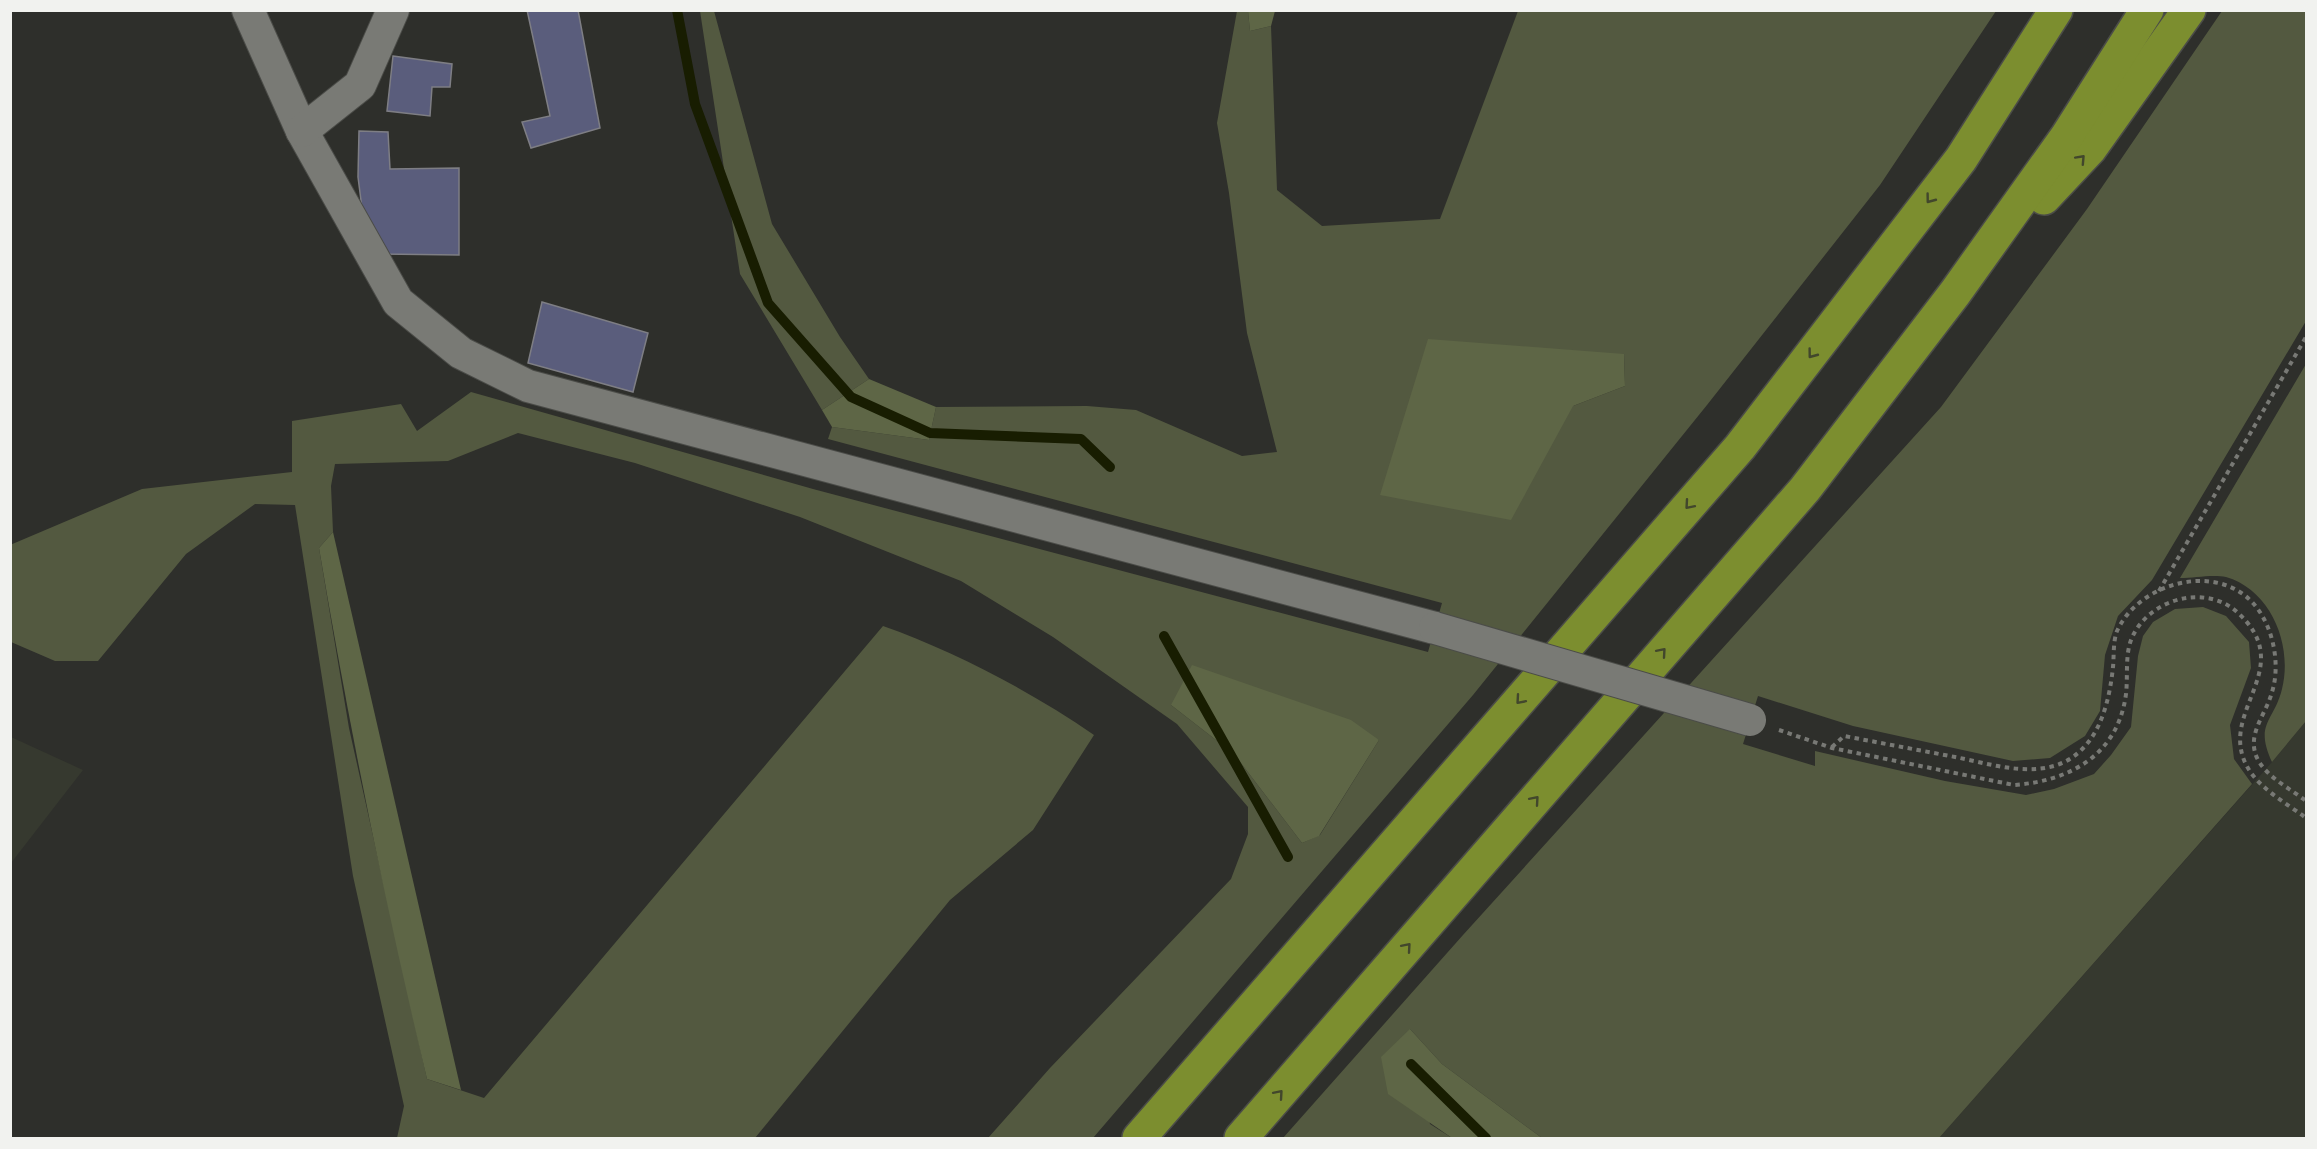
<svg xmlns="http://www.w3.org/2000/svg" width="2317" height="1149" font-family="Karla,sans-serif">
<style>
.built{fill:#36392f}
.green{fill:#535940;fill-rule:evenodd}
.forest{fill:#5e6646}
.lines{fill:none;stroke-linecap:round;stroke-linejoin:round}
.stream{stroke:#181d01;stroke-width:10}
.building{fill:#5a5d7c;stroke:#7e7e84;stroke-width:1.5}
.minor-casing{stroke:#4b4c48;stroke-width:34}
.motorway-casing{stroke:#4b4c48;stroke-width:36}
.path{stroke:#787975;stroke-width:4;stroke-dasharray:4.5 4.5;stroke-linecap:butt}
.minor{stroke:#797a75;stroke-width:32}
.motorway{stroke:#7c8e2f;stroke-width:33}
.minor-bridge-casing{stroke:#4b4c48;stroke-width:34;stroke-linecap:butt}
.minor-bridge{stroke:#797a75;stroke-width:32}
.oneway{stroke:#42472c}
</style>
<rect width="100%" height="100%" fill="#2e2f2b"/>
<g class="built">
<polygon points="2306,721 2306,1138 1939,1138 2272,762"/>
<polygon points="11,737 83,770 11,863"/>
</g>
<g class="green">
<polygon points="700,11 714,11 772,224 840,337 869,379 822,410 740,274"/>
<path d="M 1237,11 L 1248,11 L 1250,31 L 1271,26 L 1277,190 L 1322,226 L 1440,219 L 1518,11 L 1996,11 L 1880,185 L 1707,405 L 1473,695 L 1093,1138 L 988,1138 L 1050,1068 L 1231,879 L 1248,834 L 1248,807 L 1177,724 L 1053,637 L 961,581 L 800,517 L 635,463 L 518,433 L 448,461 L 335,464 L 331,486 L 333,532 L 319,548 L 349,728 L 427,1079 L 484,1098 L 883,626 C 954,651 1032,692 1094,735 L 1033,830 L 950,900 L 755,1138 L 397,1138 L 404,1106 L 353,876 L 295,505 L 255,504 L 186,554 L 98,661 L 55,661 L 11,642 L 10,545 L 142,489 L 292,472 L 292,421 L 401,404 L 417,431 L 471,392 L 813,489 L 1428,652 L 1442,603 L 828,439 L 832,427 L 929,440 L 936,407 L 1087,406 L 1136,410 L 1242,456 L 1277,452 L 1247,333 L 1229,193 L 1217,123 ZM 1624,354 L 1625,386 L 1573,406 ZM 1171,705 L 1379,740 L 1320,835 L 1302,843 L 1234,754 Z"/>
<polygon points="2222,11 2306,11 2306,321 2152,580 2118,616 2105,655 2100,711 2085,736 2050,758 2013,761 1853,726 1758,696 1743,744 1815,766 1815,751 1945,781 2026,795 2054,789 2094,774 2111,755 2131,727 2138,656 2143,636 2153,622 2175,609 2203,607 2226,616 2249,642 2251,668 2230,725 2234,759 2252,784 1939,1138 1542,1138 1442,1064 1410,1029 1430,1124 1452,1138 1283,1138 1463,935 1941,407 2087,209"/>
<path d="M 2306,364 L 2306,721 L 2272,762 C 2254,723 2274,722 2282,689 C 2293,645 2271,590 2226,577 C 2213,574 2194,578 2180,578 Z"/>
</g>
<g class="forest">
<polygon points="1248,11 1275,11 1271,26 1250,31"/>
<polygon points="1428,339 1624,354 1625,386 1573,406 1511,520 1380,495"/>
<polygon points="869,379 936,407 929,440 832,427 822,410"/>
<path d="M 333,532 L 461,1090 L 427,1079 C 385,903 349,726 319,548 Z"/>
<polygon points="1192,665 1351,720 1379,740 1319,836 1302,843 1234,754 1171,705"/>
<polygon points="1410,1029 1442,1064 1542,1138 1452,1138 1388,1094 1381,1057"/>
</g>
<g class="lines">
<g class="stream">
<polyline points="677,10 695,104 768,303 851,397 930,433 1081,439 1110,467"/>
<polyline points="1164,636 1288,857"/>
<polyline points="1411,1064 1486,1138"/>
</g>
</g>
<g class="building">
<polygon points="527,10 578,10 600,128 531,148 522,122 550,116"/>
<polygon points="393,56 452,64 450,87 432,87 430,116 387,111"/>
<polygon points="359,131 388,132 390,169 459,168 459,255 381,254 363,216 358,177"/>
<polygon points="542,302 648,333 633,392 528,363"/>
</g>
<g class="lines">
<defs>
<g id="minor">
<polyline points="248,10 302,131 398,302 461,353 528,386 1435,628"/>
<polyline points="302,131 360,85 393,10"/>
</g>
<g id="motorway">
<polyline points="2044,198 2090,149 2189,10"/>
<polyline points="1139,1138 1740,447 1961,159 2056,10"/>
<polyline points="1241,1138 1805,489 1955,293 2067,136 2147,10"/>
</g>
</defs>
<use href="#minor" class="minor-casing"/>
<use href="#motorway" class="motorway-casing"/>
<g class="path">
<polyline points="2159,591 2306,337"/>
<path d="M 1779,730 L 1832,748 L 2014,785 C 2070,781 2118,755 2126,694 C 2128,677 2125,656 2131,640 C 2147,599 2205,583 2237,612 C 2297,666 2223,707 2244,760 C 2254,786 2285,802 2306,818"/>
<path d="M 1832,747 L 1844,736 C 1881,743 1918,750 1955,757 C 1986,763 2022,775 2054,766 C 2097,753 2109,706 2113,667 C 2114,657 2113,641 2117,631 C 2139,583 2214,562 2252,602 C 2273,624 2281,664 2272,692 C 2266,715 2245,735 2258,760 C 2268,778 2291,789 2306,801"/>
</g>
<use href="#minor" class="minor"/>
<use href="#motorway" class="motorway"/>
<defs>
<polyline id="minor-bridge" points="1435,628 1750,720"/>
</defs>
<use href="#minor-bridge" class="minor-bridge-casing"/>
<use href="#minor-bridge" class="minor-bridge"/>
</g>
<defs><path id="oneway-chevron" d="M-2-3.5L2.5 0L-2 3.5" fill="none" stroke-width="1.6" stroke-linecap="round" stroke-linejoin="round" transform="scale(1.5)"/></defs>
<g class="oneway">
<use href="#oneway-chevron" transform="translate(2081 159) rotate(-47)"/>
<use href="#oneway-chevron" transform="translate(1930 199) rotate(127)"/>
<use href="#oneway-chevron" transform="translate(1812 354) rotate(127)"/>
<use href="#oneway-chevron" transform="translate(1689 505) rotate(131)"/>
<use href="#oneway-chevron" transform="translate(1662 652) rotate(-49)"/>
<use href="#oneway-chevron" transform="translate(1520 700) rotate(131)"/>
<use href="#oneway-chevron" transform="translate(1535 800) rotate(-49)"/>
<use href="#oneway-chevron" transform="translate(1407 947) rotate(-49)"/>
<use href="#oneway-chevron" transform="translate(1279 1094) rotate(-49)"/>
</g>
<rect width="2317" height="1149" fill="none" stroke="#f1f2ef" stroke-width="24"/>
</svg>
